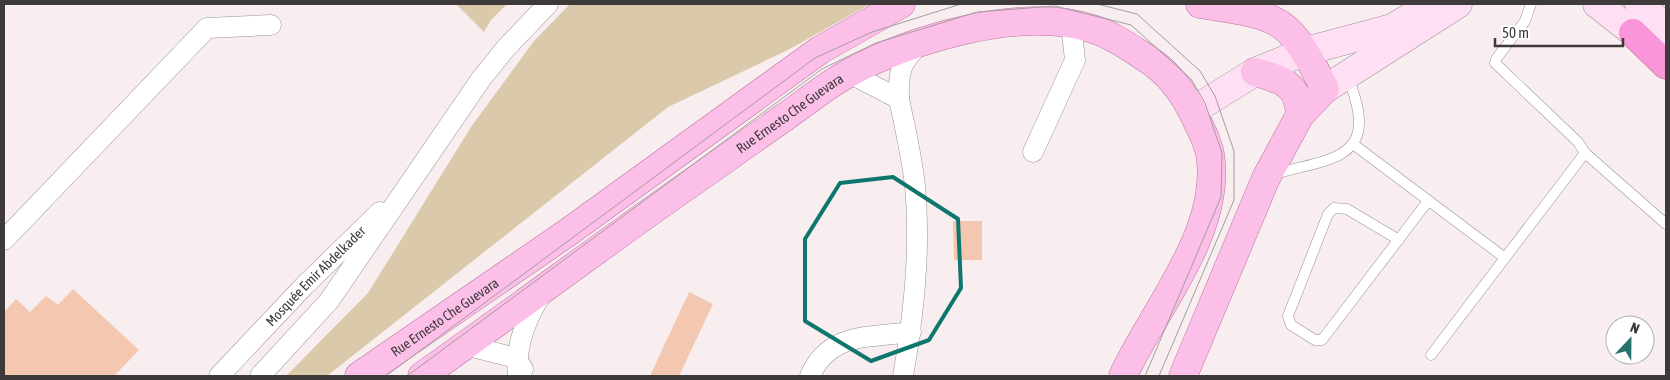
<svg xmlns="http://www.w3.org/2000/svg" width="1670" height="380" font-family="'Asap Condensed',sans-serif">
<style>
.green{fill:#dacaab}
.building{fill:#f3c7b0}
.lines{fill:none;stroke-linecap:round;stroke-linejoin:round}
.lane-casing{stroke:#9b9192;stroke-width:11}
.street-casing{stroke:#9b9192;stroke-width:21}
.secondary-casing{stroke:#9b9192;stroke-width:29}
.primary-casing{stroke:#b875a1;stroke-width:29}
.highway-casing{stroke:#b875a1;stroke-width:29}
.lane{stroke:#fff;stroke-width:10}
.street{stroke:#fff;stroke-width:20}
.secondary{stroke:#fedff4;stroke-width:28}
.primary{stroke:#fcbfe8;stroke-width:28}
.highway{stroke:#fa95d9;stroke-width:28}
.tram{stroke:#a49c9d;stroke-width:1}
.marked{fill:none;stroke:#0f766e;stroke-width:4;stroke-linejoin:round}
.labels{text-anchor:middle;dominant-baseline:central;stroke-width:4.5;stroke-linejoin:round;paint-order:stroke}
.street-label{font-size:14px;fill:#3e3a3a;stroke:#fff}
</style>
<rect width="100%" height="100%" fill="#f8eeef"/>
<g class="green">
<polygon points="456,4 507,4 491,20 484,32"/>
<polygon points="570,4 870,4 788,50 668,107 327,376 286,376 368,293 471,127 534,41"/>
</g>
<g class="building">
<polygon points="953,221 982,221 982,260 954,260"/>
<polygon points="73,289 139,350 114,376 4,376 4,312 16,299 30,312 46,296 58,305"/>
<polygon points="689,292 713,304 679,376 650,376"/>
</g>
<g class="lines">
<defs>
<g id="lane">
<polyline points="1531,4 1525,21 1496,59 1495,63 1578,142 1585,153 1666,224"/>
<polyline points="1353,144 1505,258"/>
<path d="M 1274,175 C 1302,163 1358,165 1359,124 C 1360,108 1352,90 1348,75"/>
<polyline points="1399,240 1347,209 1334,208 1328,214 1288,316 1291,325 1315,340 1322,340 1428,201"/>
<polyline points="1431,355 1585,153"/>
</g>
<g id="street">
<path d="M 849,73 L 899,99 C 898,73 900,62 920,44"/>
<path d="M 899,99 C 905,128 912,157 915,186 C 921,249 914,314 903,376"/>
<polyline points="1033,152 1075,60 1071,24"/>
<polyline points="4,240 207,28 271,25"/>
<polyline points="465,345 516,358 523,369"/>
<path id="s1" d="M 219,376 L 304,286 L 380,212"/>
<polyline points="260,376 329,301 481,79 506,48 548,4"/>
<path d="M 518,376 C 515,347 526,318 542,293"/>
<path d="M 810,376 C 829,332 869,338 911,332"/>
</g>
<g id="secondary">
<polyline points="1597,4 1653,48"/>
<polyline points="1639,4 1666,28"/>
<polyline points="1325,89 1458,4"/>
<polyline points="1191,108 1205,103 1255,72 1306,51 1392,28 1433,4"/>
</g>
<g id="primary">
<path d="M 1255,72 C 1282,80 1298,83 1300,115"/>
<path id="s2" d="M 359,376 L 567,233 L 820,50 L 901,4"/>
<path id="s3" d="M 422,376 C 509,315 594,251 681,190 C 716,166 750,141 785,117 C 806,102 827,85 849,73 C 911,38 1024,6 1093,29 C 1112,35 1129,47 1146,58 C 1168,72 1184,93 1195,117 C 1202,131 1210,146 1211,162 C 1218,237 1152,312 1123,376"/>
<path d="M 1183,376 L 1266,178 L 1300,115 L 1325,89 C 1287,14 1281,17 1200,4"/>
</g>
<polyline id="highway" points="1633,33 1666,65"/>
</defs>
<use href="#lane" class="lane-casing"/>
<use href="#street" class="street-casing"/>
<use href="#secondary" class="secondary-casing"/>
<use href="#primary" class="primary-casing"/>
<use href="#highway" class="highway-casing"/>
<use href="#lane" class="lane"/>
<use href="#street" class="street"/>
<use href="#secondary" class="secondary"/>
<use href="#primary" class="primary"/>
<use href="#highway" class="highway"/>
<g class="tram">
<polyline points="1097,4 1137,14 1200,71 1215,96 1234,151 1234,200 1159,376"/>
<polyline points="386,376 815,58 872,32 961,4"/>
<polyline points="407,376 822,69 876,43 977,12 1055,6 1131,25 1191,79 1205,103 1222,153 1221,197 1145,376"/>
</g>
</g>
<path class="marked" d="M 893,177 L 958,219 L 961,288 L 929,340 L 871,361 L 805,321 L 805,239 L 840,183 Z"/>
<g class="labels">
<g class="street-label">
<text stroke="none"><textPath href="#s3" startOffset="452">Rue Ernesto Che Guevara</textPath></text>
<text stroke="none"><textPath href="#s1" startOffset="139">Mosquée Emir Abdelkader</textPath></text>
<text stroke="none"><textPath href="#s2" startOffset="104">Rue Ernesto Che Guevara</textPath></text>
</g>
</g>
<rect width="1670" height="380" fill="none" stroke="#3e3a3a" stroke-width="10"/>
<g transform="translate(1630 340) rotate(22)"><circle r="24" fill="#ffffff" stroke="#b2b0b0"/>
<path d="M0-4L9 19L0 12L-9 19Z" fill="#28726c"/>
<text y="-8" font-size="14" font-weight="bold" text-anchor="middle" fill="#3e3a3a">N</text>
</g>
<path d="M1495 38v8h128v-8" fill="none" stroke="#3e3a3a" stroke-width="2.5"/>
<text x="1502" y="38" font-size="15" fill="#3e3a3a" stroke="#ffffff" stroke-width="4" paint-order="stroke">50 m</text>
</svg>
